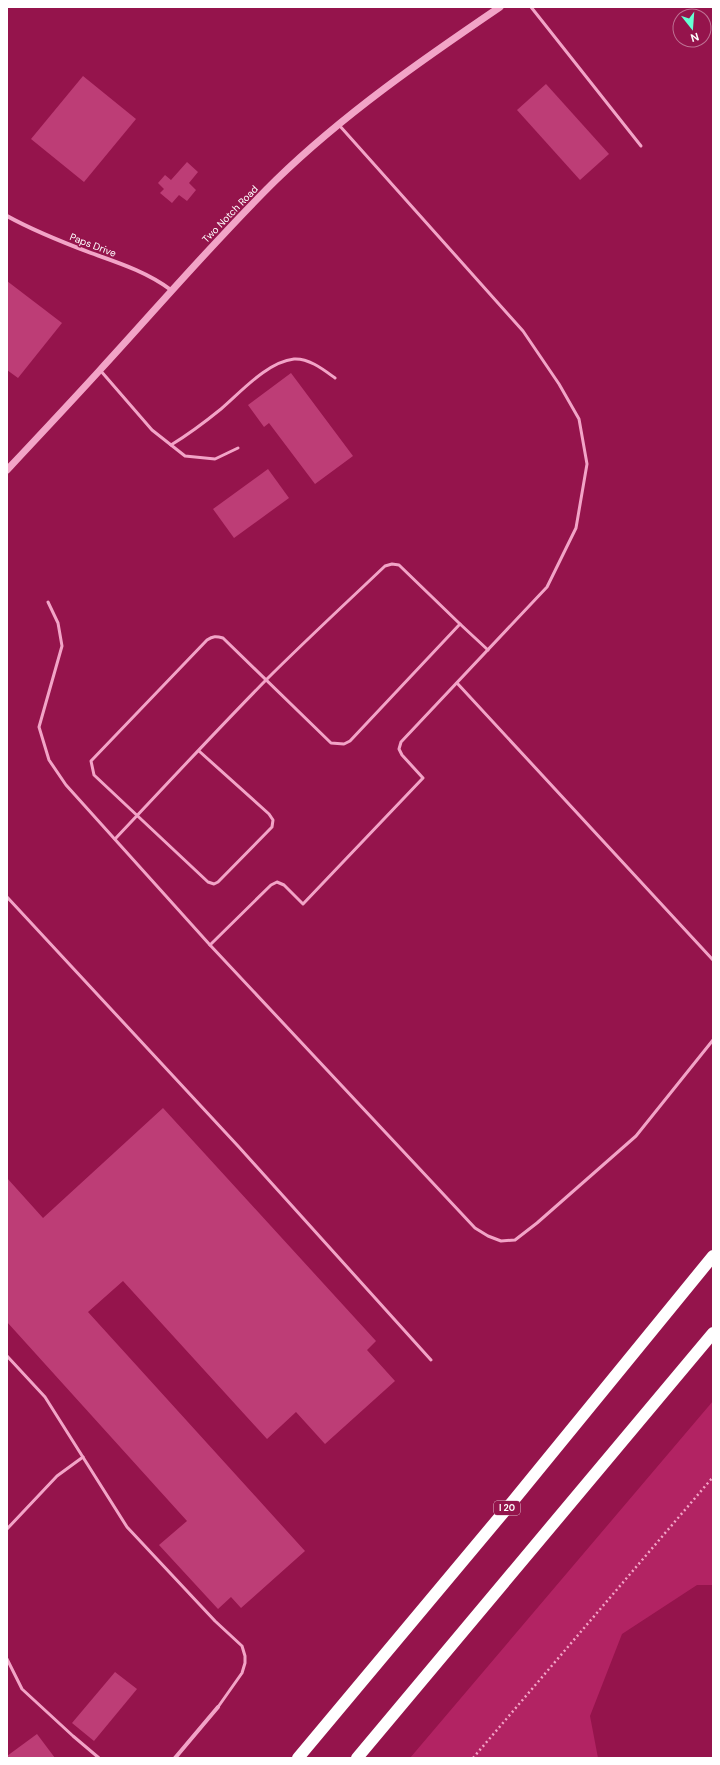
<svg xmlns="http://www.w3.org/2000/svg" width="720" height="1765" font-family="'DM Sans',sans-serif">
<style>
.green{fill:#b22363}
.building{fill:#bd3d76}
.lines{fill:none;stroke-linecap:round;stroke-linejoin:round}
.path{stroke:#f2a4c7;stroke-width:2.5;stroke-dasharray:2 3;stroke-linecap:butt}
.service{stroke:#f2a4c7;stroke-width:3}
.minor{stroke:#f2a4c7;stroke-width:4}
.tertiary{stroke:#f2a4c7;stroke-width:7}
.motorway{stroke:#fff;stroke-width:12}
.labels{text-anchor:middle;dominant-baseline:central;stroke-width:3;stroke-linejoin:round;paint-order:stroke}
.shield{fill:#95144c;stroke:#dfb8c9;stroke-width:1}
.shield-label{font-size:9px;font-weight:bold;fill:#fff}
.street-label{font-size:10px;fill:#fff;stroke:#95144c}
</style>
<rect width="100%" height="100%" fill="#95144c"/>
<polygon class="green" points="713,1401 713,1585 697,1585 622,1634 590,1716 598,1758 410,1758"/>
<g class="building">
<polygon points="83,76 136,119 84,182 31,139"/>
<polygon points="546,84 609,154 580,180 517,110"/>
<polygon points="187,162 198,172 189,183 196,190 187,201 179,195 172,203 160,193 164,189 158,183 165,175 171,180"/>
<polygon points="7,281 62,323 18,378 7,370"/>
<polygon points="291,373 353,456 315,484 269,423 264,427 248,405"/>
<polygon points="268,469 289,498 234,538 213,509"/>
<polygon points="163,1108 376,1341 367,1350 395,1381 325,1444 296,1412 267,1439 123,1281 88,1312 305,1551 241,1608 231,1597 218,1609 159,1545 187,1521 7,1322 7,1178 43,1218"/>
<polygon points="115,1672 137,1689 94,1741 72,1723"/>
<polygon points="37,1734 55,1758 7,1758 7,1756"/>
</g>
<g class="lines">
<polyline class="path" points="473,1758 713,1477"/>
<g class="service">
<polyline points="531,7 641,146"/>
<polyline points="100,370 152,430 185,456 215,459 238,448"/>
<path d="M 171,445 C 189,434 205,422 221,409 C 241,392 267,362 294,359 C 309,358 324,370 335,378"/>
<polyline points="48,602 58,623 62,646 39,727 49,760 66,785 210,945 271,885 277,882 284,885 303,904 423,778 402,755 399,749 401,742 547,587 576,528 587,464 579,419 559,384 523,331 339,125"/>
<polyline points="460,624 488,650"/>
<polyline points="457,683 713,960"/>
<path d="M 115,839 C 165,786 215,732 266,680 C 305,641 345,604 385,566 L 392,564 L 399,565 L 460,624 L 350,741 L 344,744 L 331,743 L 223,638 C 216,636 213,636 207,640 L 91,761 L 94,775 L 208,882 L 214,884 L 218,882 L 272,827 L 273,820 L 269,814 L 199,751"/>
<polyline points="7,897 238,1146 431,1360"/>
<polyline points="210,945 475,1228 488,1236 501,1241 515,1240 537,1223 636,1136 713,1040"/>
<polyline points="7,1356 45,1397 127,1527 215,1621 242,1646 245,1656 245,1663 242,1673 218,1707"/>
<polyline points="7,1529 57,1476 83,1457"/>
<polyline points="7,1659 22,1689 73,1736 99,1758"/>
</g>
<g class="minor">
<path d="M 7,216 C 34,231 62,242 91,253 C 119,263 147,272 171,290"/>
<polyline points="175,1758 218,1707"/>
</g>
<path class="tertiary" d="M 7,470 C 38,437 69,404 100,370 C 158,307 214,241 276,180 C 344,114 422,60 500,7"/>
<g class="motorway">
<polyline points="298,1758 513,1501 713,1256"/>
<polyline points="357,1758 713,1333"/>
</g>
</g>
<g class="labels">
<rect class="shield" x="494" y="1501" width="26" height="14" rx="3"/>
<g class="shield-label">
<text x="507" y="1508">I 20</text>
</g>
<g class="street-label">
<text transform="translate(230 214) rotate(-46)">Two Notch Road</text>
<text transform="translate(93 245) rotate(21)">Paps Drive</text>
</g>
</g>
<rect width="720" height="1765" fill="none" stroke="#ffffff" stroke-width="16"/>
<g transform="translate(692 28) rotate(163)"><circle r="19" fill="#95144c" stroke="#bf7294"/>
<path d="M0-3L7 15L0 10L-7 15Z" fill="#65ffd3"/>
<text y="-6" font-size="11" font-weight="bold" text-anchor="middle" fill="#ffffff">N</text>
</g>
</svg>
